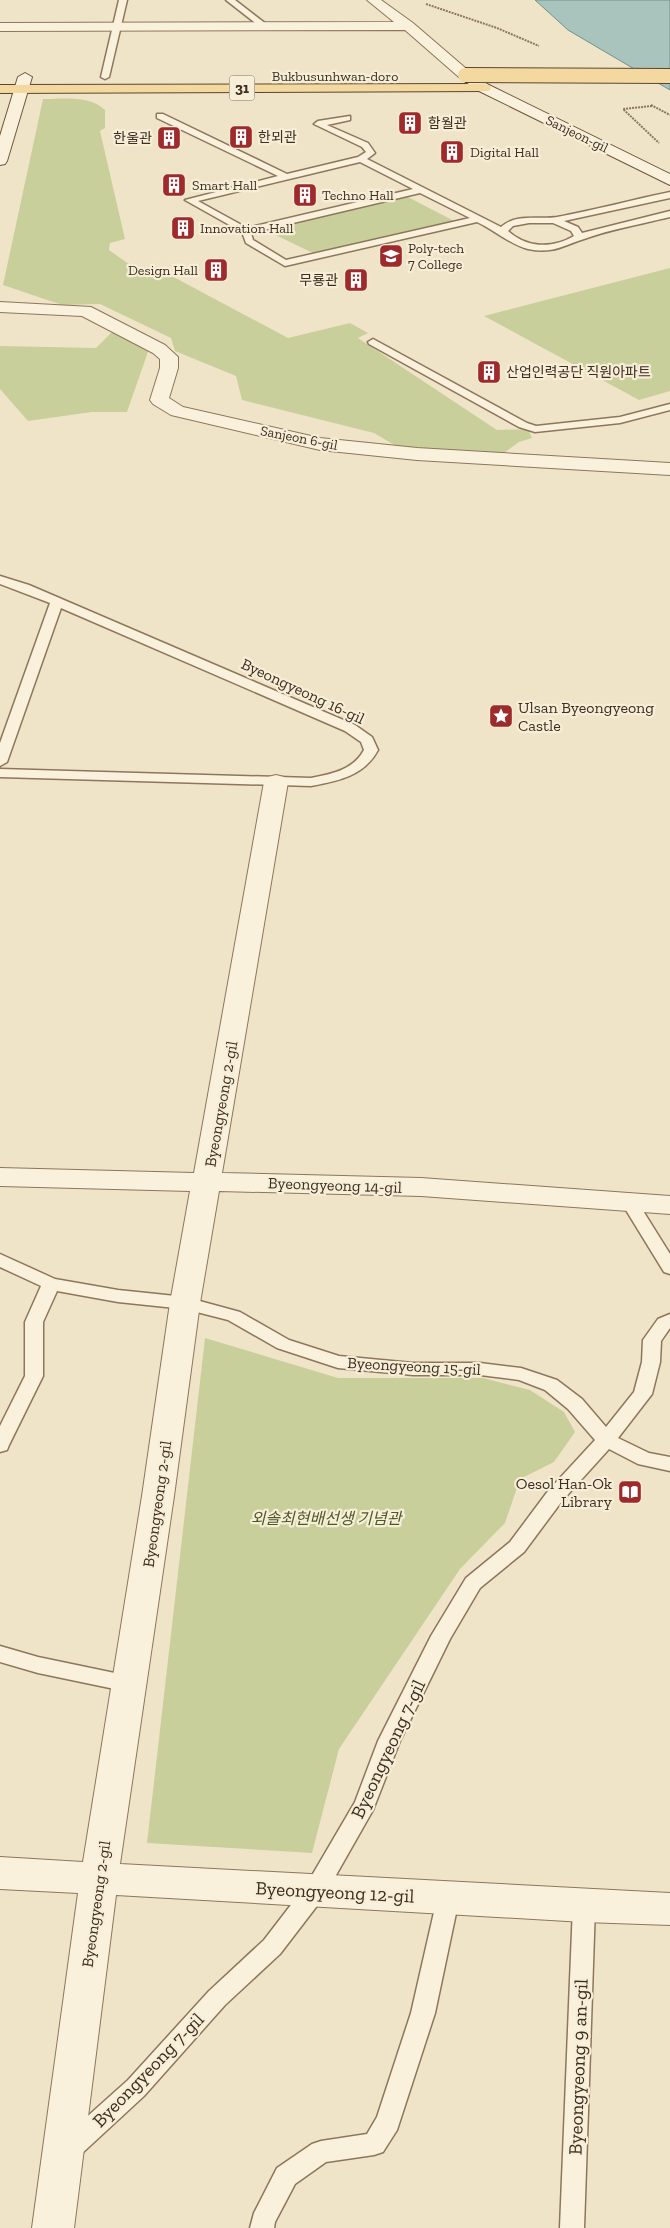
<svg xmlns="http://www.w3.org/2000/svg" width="670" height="2228" font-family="'Zilla Slab','Noto Sans KR',serif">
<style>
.green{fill:#c9cf9b}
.water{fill:#a9c4bc;stroke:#6f938a}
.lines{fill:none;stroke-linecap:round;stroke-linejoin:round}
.lane-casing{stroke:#8d765c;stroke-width:3}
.street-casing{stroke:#8d765c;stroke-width:2}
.secondary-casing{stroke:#6f573f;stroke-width:2}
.primary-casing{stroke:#5b4430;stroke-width:2}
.path{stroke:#8d765c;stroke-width:2;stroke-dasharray:2 1;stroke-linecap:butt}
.lane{fill:#faf1dc;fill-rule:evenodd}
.street{fill:#faf1dc;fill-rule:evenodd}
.secondary{fill:#faf1dc;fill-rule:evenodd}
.primary{fill:#f3d9a0;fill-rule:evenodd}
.primary-bridge-casing{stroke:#5b4430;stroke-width:16;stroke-linecap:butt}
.primary-bridge{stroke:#f3d9a0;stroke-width:14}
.labels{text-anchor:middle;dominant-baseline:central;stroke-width:4.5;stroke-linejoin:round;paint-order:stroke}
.far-street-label{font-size:14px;fill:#3d2e20;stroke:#f7eed8}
.far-poi-label{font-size:14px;fill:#3d2e20;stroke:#f7eed8;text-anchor:start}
.shield{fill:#f7eed8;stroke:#756857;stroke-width:1}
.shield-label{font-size:15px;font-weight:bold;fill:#3d2e20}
.street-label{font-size:16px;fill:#3d2e20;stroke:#f7eed8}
.poi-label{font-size:16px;fill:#3d2e20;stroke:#f7eed8;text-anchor:start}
.park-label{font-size:16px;font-style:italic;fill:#4d5a26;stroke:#f7eed8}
.near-street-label{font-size:19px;fill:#3d2e20;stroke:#f7eed8}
</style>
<rect width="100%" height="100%" fill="#f0e4c8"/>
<g class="green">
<path d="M 43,99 C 64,99 89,95 105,110 L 105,128 L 100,131 L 125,239 L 110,243 L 109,250 L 136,269 L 153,266 L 288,338 L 350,323 L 368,333 L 358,338 L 497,430 L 528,429 L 532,438 L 519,442 L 501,455 L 429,451 L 396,446 L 374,433 L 242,400 L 236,376 L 175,351 L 171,338 L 100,304 L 62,305 L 3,285 Z"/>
<polygon points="406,196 456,222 315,254 263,229"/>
<polygon points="670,268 670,391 639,400 484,316"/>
<polygon points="116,328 150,346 127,412 92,412 28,421 0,389 0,346 96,348"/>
<polygon points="205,1338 338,1378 483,1378 530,1390 564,1412 575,1432 554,1462 520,1479 505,1523 460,1569 339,1749 312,1853 147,1843"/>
</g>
<polygon class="water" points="535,0 670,0 670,90 568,30"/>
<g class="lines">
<defs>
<g id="lane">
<polygon points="119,0 127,0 109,77 105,79 101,77"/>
<polygon points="226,0 235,0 270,27 263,29"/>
<path d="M 157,114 L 163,114 L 287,174 L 358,157 L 366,152 L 362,147 L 314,124 L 318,121 L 350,116 L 350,120 L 327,125 L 368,143 L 375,153 L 367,159 L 501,227 C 517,213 538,220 557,217 C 595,210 632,200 670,192 L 670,198 L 564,221 L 578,227 L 582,233 L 670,211 L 670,217 C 642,224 611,229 584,239 C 562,246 553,254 528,249 C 511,245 494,230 477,222 L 285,266 L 246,243 L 242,232 L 185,200 L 278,176 L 157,118 ZM 360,162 L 413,189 L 247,228 L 198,201 ZM 420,193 L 470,218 L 286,260 L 253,240 L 251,233 ZM 529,223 L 553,223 L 571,231 L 574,236 C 552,249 527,248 508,231 L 513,226 Z"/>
<polygon points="373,339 527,423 536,426 620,417 670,404 670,410 620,423 535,432 519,427 369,344 368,342"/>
<path d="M 0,576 L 29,585 L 355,725 L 372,737 L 378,750 C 364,776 338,781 311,786 L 0,777 L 0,769 L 311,778 C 332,774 353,770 364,750 L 361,742 L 345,731 L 61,608 L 7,762 L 0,766 L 0,743 L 50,603 L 0,584 Z"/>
<polygon points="629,1197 635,1198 670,1254 670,1274 664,1272 621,1202 623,1198"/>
<polygon points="0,1254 55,1279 118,1290 185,1297 240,1312 289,1340 339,1356 413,1363 480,1363 521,1368 557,1380 582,1399 606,1427 634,1392 642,1362 643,1340 658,1319 670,1314 670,1328 661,1341 660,1362 652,1394 618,1438 649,1453 670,1457 670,1471 638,1464 609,1449 562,1501 524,1552 480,1588 450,1639 400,1741 373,1810 323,1898 280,1954 225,2005 144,2096 79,2156 70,2159 61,2156 58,2148 61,2140 128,2080 209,1991 264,1940 307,1884 355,1802 378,1741 431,1636 466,1578 510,1542 548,1491 595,1440 568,1409 545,1390 519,1380 480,1375 413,1375 338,1368 277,1348 228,1320 185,1309 118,1302 57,1291 43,1322 43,1376 9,1445 7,1450 0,1452 0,1426 25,1376 25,1322 41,1286 0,1267"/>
<polygon points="0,1646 38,1657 129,1676 136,1678 139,1684 136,1690 129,1692 38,1673 0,1662"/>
<polygon points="448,1890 456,1892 459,1899 435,2013 397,2130 383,2152 374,2155 326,2162 295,2184 275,2222 274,2228 250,2228 254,2213 277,2168 312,2144 321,2141 367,2134 377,2117 411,2013 437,1899 440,1892"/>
<polygon points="584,1896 592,1899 595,1906 584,2228 560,2228 573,1906 576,1899"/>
</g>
<g id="street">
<polygon points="367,0 381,0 413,23 470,72 472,75 470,78 460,78 405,30 0,31 0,23 394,22"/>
<polygon points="0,302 91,307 165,345 178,357 178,368 169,398 183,407 320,438 417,448 670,463 670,475 417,460 320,450 171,415 153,404 150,400 160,368 160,359 153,353 82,316 0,312"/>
<polygon points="276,775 284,777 288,782 222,1173 421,1178 670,1196 670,1214 421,1196 219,1191 200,1303 174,1496 120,1864 670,1893 670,1925 584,1922 116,1895 74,2228 32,2228 78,1893 0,1889 0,1857 83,1862 142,1496 170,1303 190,1191 0,1186 0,1168 194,1173 264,782 268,777"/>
</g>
<g id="secondary">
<polygon points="465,71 489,85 670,174 670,185 479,91 460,78 458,75"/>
<polygon points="25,73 32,77 7,161 5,164 0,165 0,136 18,77"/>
</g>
<polygon id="primary" points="484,84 489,85 491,88 489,91 0,93 0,85"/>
</defs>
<use href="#lane" class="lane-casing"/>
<use href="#street" class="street-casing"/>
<use href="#secondary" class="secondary-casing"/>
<use href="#primary" class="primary-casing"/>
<g class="path">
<polyline points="426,4 497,28 539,46"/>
<polyline points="651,105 670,115"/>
<polyline points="652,106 623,109 659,143"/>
</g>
<use href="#lane" class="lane"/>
<use href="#street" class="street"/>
<use href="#secondary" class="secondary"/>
<use href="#primary" class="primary"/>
<defs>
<polyline id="primary-bridge" points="465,75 670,76"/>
</defs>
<use href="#primary-bridge" class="primary-bridge-casing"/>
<use href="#primary-bridge" class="primary-bridge"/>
</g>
<defs>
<symbol id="building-square" viewBox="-11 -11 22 22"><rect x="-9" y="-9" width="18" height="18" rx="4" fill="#9e2a2b" stroke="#f7eed8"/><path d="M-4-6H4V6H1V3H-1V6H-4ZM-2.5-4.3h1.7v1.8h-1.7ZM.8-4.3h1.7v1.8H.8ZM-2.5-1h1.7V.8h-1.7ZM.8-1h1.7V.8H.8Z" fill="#fff"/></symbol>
<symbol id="university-square" viewBox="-11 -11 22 22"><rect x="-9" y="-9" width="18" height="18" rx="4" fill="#9e2a2b" stroke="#f7eed8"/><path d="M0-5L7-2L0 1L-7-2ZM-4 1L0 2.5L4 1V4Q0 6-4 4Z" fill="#fff"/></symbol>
<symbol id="sight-square" viewBox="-11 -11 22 22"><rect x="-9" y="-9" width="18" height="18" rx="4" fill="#9e2a2b" stroke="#f7eed8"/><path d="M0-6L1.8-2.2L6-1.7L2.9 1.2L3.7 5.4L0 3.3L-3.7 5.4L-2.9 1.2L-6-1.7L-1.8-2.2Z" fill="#fff"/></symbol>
<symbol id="library-square" viewBox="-11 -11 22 22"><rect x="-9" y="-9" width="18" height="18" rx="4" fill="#9e2a2b" stroke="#f7eed8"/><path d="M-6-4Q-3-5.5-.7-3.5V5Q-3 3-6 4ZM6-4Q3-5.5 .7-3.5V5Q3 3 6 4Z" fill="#fff"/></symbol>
</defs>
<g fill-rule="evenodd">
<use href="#building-square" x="396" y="109" width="28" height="28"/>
<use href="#building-square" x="227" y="123" width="28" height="28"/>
<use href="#building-square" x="155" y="124" width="28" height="28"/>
<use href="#building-square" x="438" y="138" width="28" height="28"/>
<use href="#building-square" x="160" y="171" width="28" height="28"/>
<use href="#building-square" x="291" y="181" width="28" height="28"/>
<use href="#building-square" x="169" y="214" width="28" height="28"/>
<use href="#university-square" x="377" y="242" width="28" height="28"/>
<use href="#building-square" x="202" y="256" width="28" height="28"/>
<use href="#building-square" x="342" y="266" width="28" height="28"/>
<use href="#building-square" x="475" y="358" width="28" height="28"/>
<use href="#sight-square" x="487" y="702" width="28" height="28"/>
<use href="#library-square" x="616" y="1478" width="28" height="28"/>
</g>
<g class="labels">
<g class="far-street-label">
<text x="335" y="76">Bukbusunhwan-doro</text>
<text transform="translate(577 134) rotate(26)">Sanjeon-gil</text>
<text transform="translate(299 438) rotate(11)">Sanjeon 6-gil</text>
</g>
<g class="far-poi-label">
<text x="428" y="123">함월관</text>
<text x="258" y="137">한뫼관</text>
<text x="152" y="138" text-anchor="end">한울관</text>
<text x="470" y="152">Digital Hall</text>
<text x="192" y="185">Smart Hall</text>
<text x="322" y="195">Techno Hall</text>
<text x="200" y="228">Innovation Hall</text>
<text x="408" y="248">Poly-tech<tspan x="408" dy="16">7 College</tspan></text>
<text x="198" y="270" text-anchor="end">Design Hall</text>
<text x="338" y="280" text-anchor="end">무룡관</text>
<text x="506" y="372">산업인력공단 직원아파트</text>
</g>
<rect class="shield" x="229.5" y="75.5" width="25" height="25" rx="4"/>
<g class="shield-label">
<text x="242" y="88">31</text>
</g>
<g class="street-label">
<text transform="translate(303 691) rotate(25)">Byeongyeong 16-gil</text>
<text transform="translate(221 1104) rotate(-80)">Byeongyeong 2-gil</text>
<text transform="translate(335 1185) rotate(2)">Byeongyeong 14-gil</text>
<text transform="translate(414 1366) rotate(3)">Byeongyeong 15-gil</text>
<text transform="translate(157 1504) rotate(-82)">Byeongyeong 2-gil</text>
<text transform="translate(96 1904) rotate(-82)">Byeongyeong 2-gil</text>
</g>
<g class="poi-label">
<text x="518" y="707">Ulsan Byeongyeong<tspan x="518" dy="18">Castle</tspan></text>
<text x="612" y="1483" text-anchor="end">Oesol Han-Ok<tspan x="612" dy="18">Library</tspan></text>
</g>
<g class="park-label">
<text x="326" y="1518">외솔최현배선생 기념관</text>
</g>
<g class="near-street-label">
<text transform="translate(388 1749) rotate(-65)">Byeongyeong 7-gil</text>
<text transform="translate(335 1892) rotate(3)">Byeongyeong 12-gil</text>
<text transform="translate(578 2067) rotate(-88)">Byeongyeong 9 an-gil</text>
<text transform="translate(148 2070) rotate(-46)">Byeongyeong 7-gil</text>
</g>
</g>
</svg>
